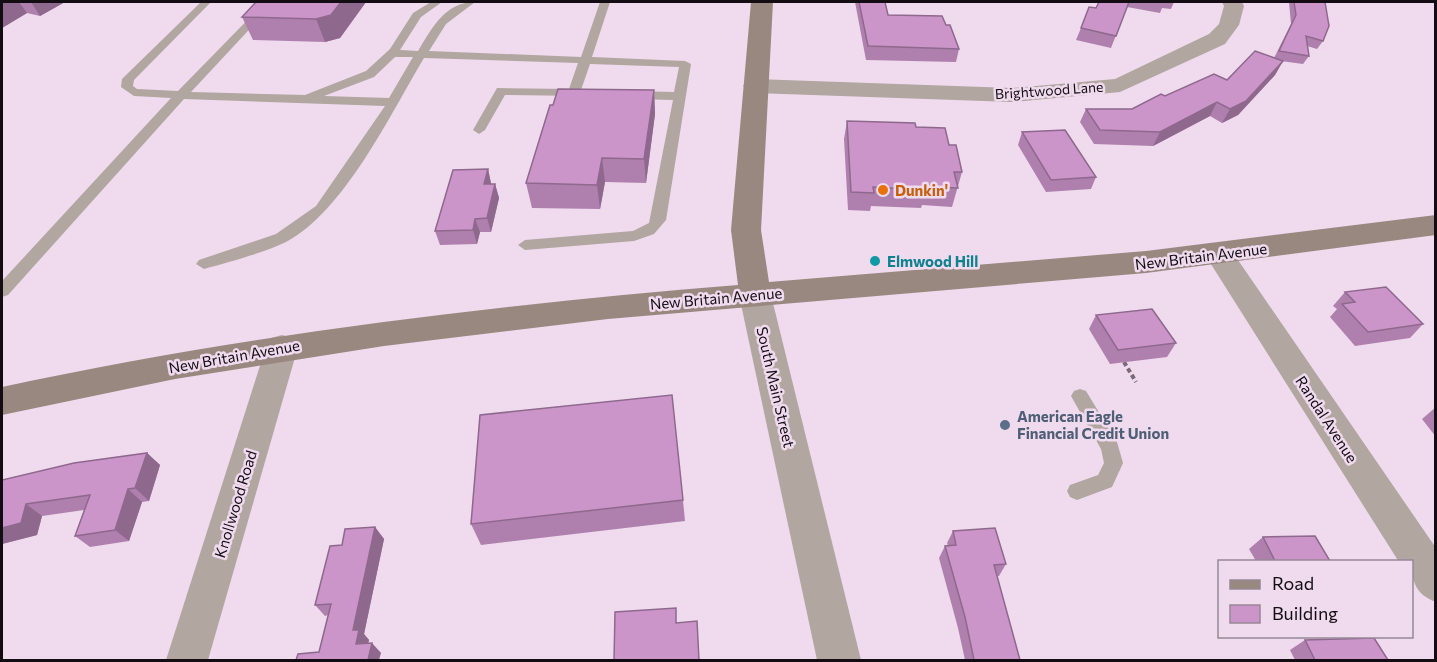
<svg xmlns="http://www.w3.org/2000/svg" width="1437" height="662" font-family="Commissioner,sans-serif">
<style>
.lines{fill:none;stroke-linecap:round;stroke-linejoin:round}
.path{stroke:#786b78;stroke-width:4;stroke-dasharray:4.5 3;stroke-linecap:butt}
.service{fill:#b1a6a0;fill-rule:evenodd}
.minor{fill:#b1a6a0;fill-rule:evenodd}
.tertiary{fill:#b1a6a0;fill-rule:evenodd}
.secondary{fill:#998880;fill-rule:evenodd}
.wall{fill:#af80ae}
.shaded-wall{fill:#8f688d}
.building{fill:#cc95ca;stroke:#8f688d;stroke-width:1.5}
.food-dot{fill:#e8710a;stroke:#efdaee;stroke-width:2}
.culture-dot{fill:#0f9aa8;stroke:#efdaee;stroke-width:2}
.service-dot{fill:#5c6f8a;stroke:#efdaee;stroke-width:2}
.labels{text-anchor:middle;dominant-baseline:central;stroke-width:5;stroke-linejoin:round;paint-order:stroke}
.far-street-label{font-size:14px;fill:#130c13;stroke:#efdaee}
.food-label{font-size:15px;font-weight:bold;fill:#c56008;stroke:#efdaee;text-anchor:start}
.street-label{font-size:15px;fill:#130c13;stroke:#efdaee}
.culture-label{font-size:15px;font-weight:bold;fill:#0d838f;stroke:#efdaee;text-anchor:start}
.service-label{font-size:15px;font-weight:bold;fill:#4e5e75;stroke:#efdaee;text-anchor:start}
</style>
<rect width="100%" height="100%" fill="#efdaee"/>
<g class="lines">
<polyline class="path" points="1124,362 1136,382"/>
<g class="service">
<path d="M 201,2 L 211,2 L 134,80 L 133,86 L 137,89 L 178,91 L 265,2 L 275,2 L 191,92 L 305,95 L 366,71 L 390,49 L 413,13 L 431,2 L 442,2 L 421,17 L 400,50 L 418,51 C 432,28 445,2 475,2 L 446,24 L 429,51 L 581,57 L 600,2 L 610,2 L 592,57 L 685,61 L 691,64 L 666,220 L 654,234 L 634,241 L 525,250 L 518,245 L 525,240 L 633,231 L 649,223 L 673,100 L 633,99 L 627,95 L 633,91 L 674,92 L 679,67 L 590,64 L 581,90 L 586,93 L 584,96 L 505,95 L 485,130 L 479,134 L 473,130 L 497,88 L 569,89 L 578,63 L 424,58 C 391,113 344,212 286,242 C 263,253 229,262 204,269 L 196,264 L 199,260 L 276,234 L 316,206 L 385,106 L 184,99 L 8,295 L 2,297 L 2,281 L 171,98 L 134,96 L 121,87 L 122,79 ZM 395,57 L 413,57 L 389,98 L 324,96 L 374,77 Z"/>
<polygon points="1080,389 1086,391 1117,442 1123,463 1112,487 1077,500 1070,497 1067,491 1070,485 1098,475 1104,463 1101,449 1071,396 1074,391"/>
</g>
<g class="minor">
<polygon points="1222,2 1242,2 1244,6 1239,25 1225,44 1120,92 1012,102 755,93 747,91 743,86 747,81 755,79 1012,88 1115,79 1209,34 1219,24 1224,6"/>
<path d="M 1219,244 L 1229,247 L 1436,548 L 1436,602 C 1415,594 1412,582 1412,562 L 1399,562 L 1209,261 L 1205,254 L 1209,247 Z"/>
<polygon points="282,335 293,338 298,347 208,660 166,660 266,347 271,338"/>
</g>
<polygon class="tertiary" points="755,284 766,287 771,295 861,660 817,660 739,295 744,287"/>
<path class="secondary" d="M 751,2 L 773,2 L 761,230 L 769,282 L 1146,251 L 1436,215 L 1436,235 L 1146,273 L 608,319 L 384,346 L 175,379 L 2,415 L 2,387 C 244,335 491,305 738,285 L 731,230 Z"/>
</g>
<g class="wall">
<polygon points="2,2 65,2 40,16 27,13 2,28"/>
<polygon points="256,2 366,2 340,38 325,42 253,40 242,17"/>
<polygon points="855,2 885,2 888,15 946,25 959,49 956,62 866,60"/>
<polygon points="1099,2 1174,2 1171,9 1162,8 1160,13 1127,7 1111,48 1076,40 1081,28 1096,8"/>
<polygon points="1289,2 1325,2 1323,41 1317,49 1307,46 1309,56 1303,64 1281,61 1283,61 1275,75 1238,115 1222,123 1210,116 1153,146 1094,144 1080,122 1086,109 1132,109 1165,96 1227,80 1274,58 1291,24"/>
<polygon points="654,90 655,114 646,183 605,182 600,209 532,208 526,183 553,105"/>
<polygon points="847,121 949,145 962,172 952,207 922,205 921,208 871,206 870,211 848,210 844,139"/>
<polygon points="1022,132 1096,177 1091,189 1046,192 1018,145"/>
<polygon points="488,169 491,184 495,184 499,198 491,232 480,232 477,244 440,245 435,231"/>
<polygon points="1345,292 1423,324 1410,338 1355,346 1330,317 1337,309 1333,306"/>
<polygon points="1096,315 1176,343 1167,357 1110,364 1089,329"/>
<polygon points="1436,407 1436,437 1422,419"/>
<polygon points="147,453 160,465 149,501 142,502 129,541 90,547 75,536 84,510 42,516 37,535 2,544 2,480"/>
<polygon points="683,500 685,521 481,545 471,524"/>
<polygon points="375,527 384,539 364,634 369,640 368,643 381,653 319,652 328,615 325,616 315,605 342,545"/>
<polygon points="953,531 1006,564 999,576 997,576 1020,660 965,660 958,628 939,558 945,546 948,546 947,543"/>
<polygon points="1263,537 1330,561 1256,561 1249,549"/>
<polygon points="1305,640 1388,660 1295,660 1290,650"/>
</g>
<g class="shaded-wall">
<polygon points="2,2 19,2 27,13 2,28"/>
<polygon points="31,2 65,2 40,16"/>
<polygon points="341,2 366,2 340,38 325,42 316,19"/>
<polygon points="1283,61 1275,75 1238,115 1222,123 1230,109"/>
<polygon points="654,90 655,114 646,183 644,159"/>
<polygon points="1217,102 1210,116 1153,146 1160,132"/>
<polygon points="602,158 605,182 600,209 597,185"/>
<polygon points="488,169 491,183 488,198 484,184"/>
<polygon points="495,184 499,198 491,232 487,218"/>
<polygon points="475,219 480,232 477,244 473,230"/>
<polygon points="147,453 160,465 149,501 135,488"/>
<polygon points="128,489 142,502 129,541 115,530"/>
<polygon points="26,504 42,516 37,535 2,544 2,526"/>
<polygon points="375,527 384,539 364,634 369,640 366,654 356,644 353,630"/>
<polygon points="372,643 381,653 379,660 368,660"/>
</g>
<g class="building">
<polygon points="256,2 341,2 331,15 316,19 242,17"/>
<polygon points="859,2 885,2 888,15 942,16 946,25 950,25 959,49 868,46"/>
<polygon points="1099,2 1129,2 1116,36 1081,28 1089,7 1096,8"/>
<polygon points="1294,2 1325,2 1329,26 1323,41 1306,36 1309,56 1279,51 1296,15"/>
<polygon points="1255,51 1283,61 1246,101 1230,109 1217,102 1160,132 1100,130 1086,109 1132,109 1161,94 1165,96 1214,74 1227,80"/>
<polygon points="558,89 654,90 644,159 602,158 597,185 526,183 550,105 553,105"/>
<polygon points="847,121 915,123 916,127 945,128 949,145 956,145 962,172 954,172 958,188 925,187 926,190 873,187 874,193 851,192"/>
<polygon points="1065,130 1096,177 1051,180 1022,132"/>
<polygon points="488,169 484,184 495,184 487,218 475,219 473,230 435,231 453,170"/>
<polygon points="1386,287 1423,324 1368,332 1342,304 1355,302 1345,292"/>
<polygon points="1152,309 1176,343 1118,350 1096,315"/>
<polygon points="672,395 683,500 471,524 480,415"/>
<polygon points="147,453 135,488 128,489 115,530 75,536 90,495 26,504 21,523 2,528 2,480 74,463"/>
<polygon points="375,527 353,630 359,630 356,644 372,643 368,660 296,660 298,654 319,652 331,604 315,605 330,546 342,545 345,529"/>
<polygon points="995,528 1006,564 994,565 1020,660 974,660 965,617 945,546 956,545 953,531"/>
<polygon points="1315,536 1330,561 1275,561 1263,537"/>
<polygon points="676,608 676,623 697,621 699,660 614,660 615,612"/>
<polygon points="1374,638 1388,660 1315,660 1305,640"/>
</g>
<circle class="food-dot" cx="883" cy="190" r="6"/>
<circle class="culture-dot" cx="875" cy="261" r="6"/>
<circle class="service-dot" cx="1005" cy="425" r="6"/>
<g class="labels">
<g class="far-street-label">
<text transform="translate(1049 90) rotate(-4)">Brightwood Lane</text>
</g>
<g class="food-label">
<text x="895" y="190">Dunkin'</text>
</g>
<g class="street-label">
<text transform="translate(1201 256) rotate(-7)">New Britain Avenue</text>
<text transform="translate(716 298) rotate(-5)">New Britain Avenue</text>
<text transform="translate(234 356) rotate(-10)">New Britain Avenue</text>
<text transform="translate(776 387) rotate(77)">South Main Street</text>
<text transform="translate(1327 419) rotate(57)">Randal Avenue</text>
<text transform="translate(235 504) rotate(-73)">Knollwood Road</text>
</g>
<g class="culture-label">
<text x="887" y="261">Elmwood Hill</text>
</g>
<g class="service-label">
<text x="1017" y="416">American Eagle<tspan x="1017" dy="17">Financial Credit Union</tspan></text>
</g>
</g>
<rect width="1437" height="662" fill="none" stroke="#130c13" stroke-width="6"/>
<rect x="1218" y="560" width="195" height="78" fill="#efdaee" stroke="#978896" stroke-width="1.5"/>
<rect x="1230" y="580" width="30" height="9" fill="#998880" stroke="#978896" stroke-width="1.5"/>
<text x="1272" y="590" font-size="18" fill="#130c13">Road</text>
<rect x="1230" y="605" width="30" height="18" fill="#cc95ca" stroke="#978896" stroke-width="1.5"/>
<text x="1272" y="620" font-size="18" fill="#130c13">Building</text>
</svg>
